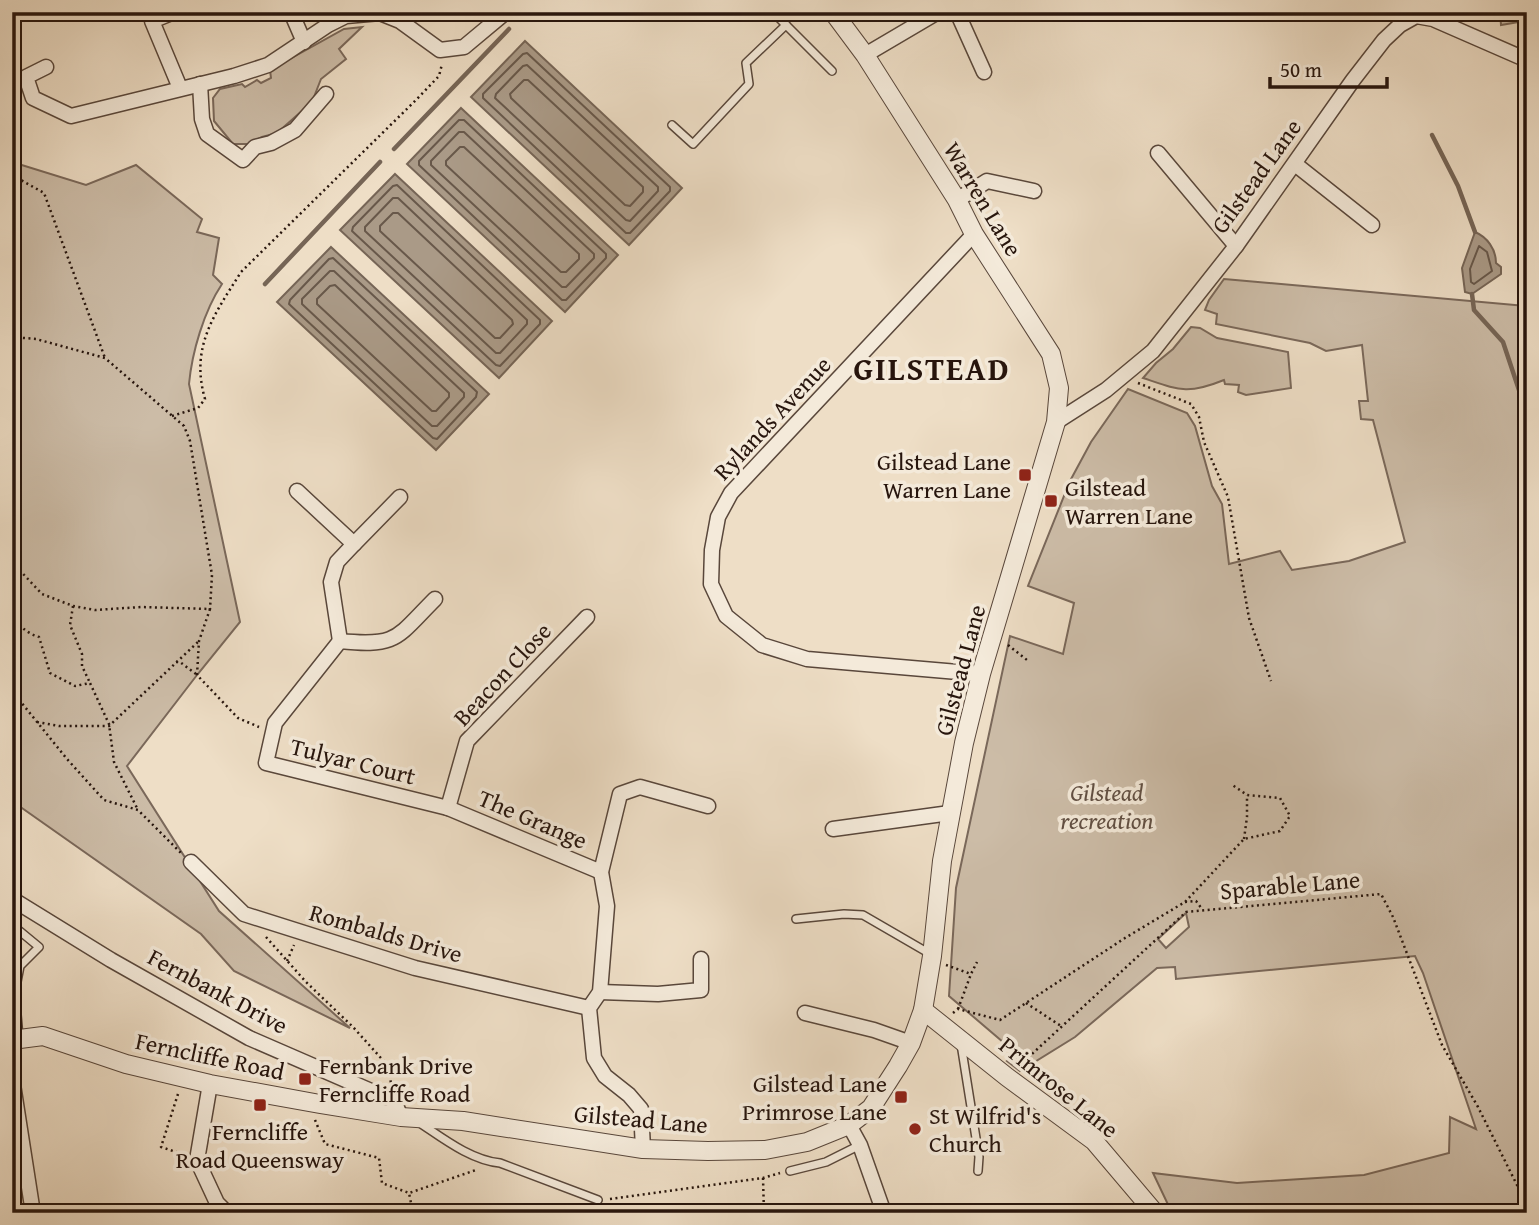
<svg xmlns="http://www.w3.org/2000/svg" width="1539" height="1225" font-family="'Gentium Book Plus',serif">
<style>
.green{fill:#ccbca7;stroke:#7a685a;stroke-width:2;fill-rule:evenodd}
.water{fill:#aa9a87;stroke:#766556;stroke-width:2}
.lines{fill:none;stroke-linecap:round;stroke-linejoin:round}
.shore{stroke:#68584a;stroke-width:2}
.stream{stroke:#766556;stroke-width:4.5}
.service-casing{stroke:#59473b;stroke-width:10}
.minor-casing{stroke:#59473b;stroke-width:17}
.tertiary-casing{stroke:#59473b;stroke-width:20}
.path{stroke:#27150d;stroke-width:2.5;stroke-dasharray:2 3.5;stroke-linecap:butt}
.service{stroke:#f4eada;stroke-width:7}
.minor{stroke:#f4eada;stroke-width:14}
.tertiary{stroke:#f4eada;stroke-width:18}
.poi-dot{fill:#8f2418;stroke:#f4eada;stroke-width:2.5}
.labels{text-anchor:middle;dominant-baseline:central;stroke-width:7;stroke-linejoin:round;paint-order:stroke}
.street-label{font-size:24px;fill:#27150d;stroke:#f4eada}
.poi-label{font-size:24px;fill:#27150d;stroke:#f4eada;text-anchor:start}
.park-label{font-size:24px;font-style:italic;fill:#614f43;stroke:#f4eada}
.district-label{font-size:32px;font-weight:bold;letter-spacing:2px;fill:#27150d;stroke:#f4eada}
</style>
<rect width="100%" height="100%" fill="#eedec6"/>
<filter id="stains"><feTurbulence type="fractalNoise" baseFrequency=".00286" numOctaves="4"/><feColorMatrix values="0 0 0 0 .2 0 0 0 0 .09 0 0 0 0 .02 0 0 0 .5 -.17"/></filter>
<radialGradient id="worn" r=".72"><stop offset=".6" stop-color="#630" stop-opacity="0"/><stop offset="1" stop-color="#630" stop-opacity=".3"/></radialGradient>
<g class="green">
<polygon points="1500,12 1517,12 1519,22 1501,25"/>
<polygon points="362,27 339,49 346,59 321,79 312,102 277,133 262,137 248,144 233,144 214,121 213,98 220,89 242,84 245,87 257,80 261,83 271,78 270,70 344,29"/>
<path d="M 12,162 L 86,185 L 136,165 L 202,219 L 197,232 L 219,238 L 213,275 L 222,284 C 204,311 192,352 189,384 L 240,622 L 197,675 L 127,766 L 219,911 L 350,1028 L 234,971 L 201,934 L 12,801 Z"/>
<path d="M 1224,279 L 1527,306 L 1527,1213 L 1172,1213 L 1153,1173 L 1237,1183 L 1364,1175 L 1449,1153 L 1450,1117 L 1476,1129 L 1423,973 L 1415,956 L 1176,979 L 1175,967 L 1157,968 L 1075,1037 L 1020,1071 L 1007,1061 L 1017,1054 L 949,996 L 956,888 L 1010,636 L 1063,654 L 1074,603 L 1028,586 L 1070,481 L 1091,442 L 1128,389 L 1187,413 L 1195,426 L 1212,486 L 1222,504 L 1229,564 L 1280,551 L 1292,570 L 1349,561 L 1405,542 L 1373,420 L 1361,419 L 1359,401 L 1368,401 L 1362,345 L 1326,351 L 1310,343 L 1216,324 L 1217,314 L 1205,310 L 1209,300 ZM 1186,913 L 1189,927 L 1166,948 L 1158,939 Z"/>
<path d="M 1191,327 L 1200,328 L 1217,338 L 1288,352 L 1291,388 L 1246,395 L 1238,392 L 1239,385 L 1225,384 L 1224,380 C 1187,395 1179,390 1143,378 L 1156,363 L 1173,349 Z"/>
</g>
<g class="water">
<polygon points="525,41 682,188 629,245 471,97"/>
<polygon points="461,108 618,255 565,312 407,164"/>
<polygon points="395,174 552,321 499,378 340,230"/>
<path d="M 1475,232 C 1487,237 1496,249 1496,263 L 1501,267 L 1501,274 L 1472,294 L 1465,292 L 1462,268 Z"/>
<polygon points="331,247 489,394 436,450 277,302"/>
</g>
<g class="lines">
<g class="shore">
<polygon points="527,53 670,187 670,191 630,233 626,233 483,98 483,94 523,54"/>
<polygon points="527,65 658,187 658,191 630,221 626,220 495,98 496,94 523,66"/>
<polygon points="524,80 528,80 643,187 643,192 630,206 625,205 511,98 510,94"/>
<polygon points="459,120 464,120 606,254 606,258 566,300 562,300 419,165 419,161"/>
<polygon points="459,132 464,132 594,254 594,258 566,287 562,287 431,165 431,161"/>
<polygon points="460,147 464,147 579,254 579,259 566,272 561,272 446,165 446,161"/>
<polygon points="397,185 540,320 540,324 500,366 496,365 352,231 353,227 393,186"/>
<polygon points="393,198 398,198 527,320 527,324 500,353 496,353 365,231 365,227"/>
<polygon points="393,213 398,213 512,320 513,324 500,338 495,338 380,231 380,226"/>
<polygon points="1479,246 1487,252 1492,271 1474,284 1471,282 1470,269"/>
<polygon points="333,258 477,392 476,397 437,439 433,438 289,304 290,300 329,259"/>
<polygon points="330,271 334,271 464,393 464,397 437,426 432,426 302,304 302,299"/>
<polygon points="335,285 449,393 449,397 436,411 432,411 317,304 317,299 330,286"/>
</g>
<g class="stream">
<polyline points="1432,135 1458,186 1475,232"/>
<polyline points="394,149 509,29"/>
<polyline points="265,284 380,162"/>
<polyline points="1472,294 1474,310 1503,342 1527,414"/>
</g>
<defs>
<g id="service">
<polyline points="773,12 832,71"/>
<polyline points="672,125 693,144 749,84 746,63 786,25"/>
<polyline points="796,919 844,914 863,915 932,955"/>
<polyline points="16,928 39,947 20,966 15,992 19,1038"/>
<polyline points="961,1044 979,1157 978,1171"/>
<path d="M 420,1123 C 444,1139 471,1160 500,1163 L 598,1200"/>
<polyline points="790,1171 826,1162 860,1145"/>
</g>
<g id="minor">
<polyline points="174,12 152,21 180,88"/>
<polyline points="291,12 304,42"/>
<polyline points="957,12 984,72"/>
<polyline points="865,55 938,12"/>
<polyline points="46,67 26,77 33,98 71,116 234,76 268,65 328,25 346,16 380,13 400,21 440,50 464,47 506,12"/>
<polyline points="200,84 202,119 207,134 243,160 255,147 271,143 295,130 326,94"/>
<polyline points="1158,153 1236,246"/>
<polyline points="1295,164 1372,225"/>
<polyline points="957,200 987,181 1034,191"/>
<polyline points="974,234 731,493 718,517 712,550 711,584 726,616 762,645 807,659 981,674"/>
<polyline points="1056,422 1106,390 1153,351 1236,246 1353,80 1384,40 1400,25 1416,16 1433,19 1527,60"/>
<polyline points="297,491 354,544 337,562 331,582 340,641"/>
<polyline points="354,544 400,497"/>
<path d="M 435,599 C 396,638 398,647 340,641 L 275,723 L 266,763 L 448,808 L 601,872"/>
<polyline points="448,808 467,741 587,617"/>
<polyline points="833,829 950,813"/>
<polyline points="191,862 244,914 415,968 589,1008"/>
<polyline points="12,899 111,960 249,1038 394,1101 401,1117"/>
<polyline points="600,992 658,994 701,990 701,959"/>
<polyline points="805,1013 874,1030 911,1043"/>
<polyline points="12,1078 33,1213"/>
<polyline points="210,1084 197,1160 217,1203 227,1213"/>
<polyline points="849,1125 860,1145 884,1213"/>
<polyline points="643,1149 641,1109 629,1095 605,1076 594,1058 589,1008 600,992 607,906 601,872 620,794 640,787 708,806"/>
</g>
<g id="tertiary">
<polyline points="923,1010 1007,1077 1094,1141 1155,1213"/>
<polyline points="12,1040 43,1036 126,1064 210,1084 320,1104 401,1117 463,1121 643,1149 708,1151 765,1150 807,1142 849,1125 871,1108 898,1066 911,1043 923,1010 932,956 942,861 964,743 981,674 1056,422 1059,388 1051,354 974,234 957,200 865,55 833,12"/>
</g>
</defs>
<use href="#service" class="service-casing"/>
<use href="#minor" class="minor-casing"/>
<use href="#tertiary" class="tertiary-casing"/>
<g class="path">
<polyline points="12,175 44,193 105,358"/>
<polyline points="12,337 36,339 105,358 184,426 190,441 212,575 210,609"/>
<polyline points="1138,383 1191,404 1199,417 1204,442 1228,497 1249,618 1271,681"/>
<path d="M 172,416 L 198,408 L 205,399 C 190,347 214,315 241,272 L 417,99 L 439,76 L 442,64"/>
<polyline points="12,562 42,594 73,606 95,610 141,607 210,609 199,641 197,675 238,718 259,727"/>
<polyline points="12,599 16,568"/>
<polyline points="73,606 70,625 82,654 82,666 90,683"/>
<path d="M 12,610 C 18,625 24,632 39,637 L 50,673 L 75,686 L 90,683 L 109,724 L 114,762 L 138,810"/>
<polyline points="1008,645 1027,660"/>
<polyline points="176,662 180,662 196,674"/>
<polyline points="12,691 67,759 104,800 138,810 181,853"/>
<polyline points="37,722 59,726 109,726 199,641"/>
<polyline points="1244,839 1247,817 1247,795"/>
<polyline points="1185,902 1196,901 1202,909"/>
<polyline points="266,937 306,982 353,1027 389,1067 391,1084"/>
<polyline points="287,961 294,945"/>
<polyline points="946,965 971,974 977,962"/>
<polyline points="1026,1003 1061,1026"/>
<polyline points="958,1009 971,974"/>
<polyline points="953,1013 958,1009 1000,1020 1125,938 1185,902 1244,839 1280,831 1290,816 1280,798 1247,795 1231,784"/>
<polyline points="1020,1065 1186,912 1381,894 1393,917 1442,1045 1478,1107 1527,1205"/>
<polyline points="178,1094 161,1147 182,1154"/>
<polyline points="315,1120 325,1144 379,1158 382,1183 409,1193"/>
<polyline points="763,1178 764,1213"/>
<polyline points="610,1199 763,1178 780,1173"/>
<polyline points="608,1207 616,1213"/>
<polyline points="413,1213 409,1193 476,1170"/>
</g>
<use href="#service" class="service"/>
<use href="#minor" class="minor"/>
<use href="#tertiary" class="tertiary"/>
</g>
<g class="poi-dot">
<rect x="1018" y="468" width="14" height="14" rx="3.5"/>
<rect x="1044" y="494" width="14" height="14" rx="3.5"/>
<rect x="298" y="1072" width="14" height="14" rx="3.5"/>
<rect x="894" y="1090" width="14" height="14" rx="3.5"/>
<rect x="253" y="1098" width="14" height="14" rx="3.5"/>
<circle cx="915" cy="1129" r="7"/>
</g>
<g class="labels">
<g class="street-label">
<text transform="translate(1256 176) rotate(-54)">Gilstead Lane</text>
<text transform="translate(983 199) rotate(59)">Warren Lane</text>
<text transform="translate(772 418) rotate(-47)">Rylands Avenue</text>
<text transform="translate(960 670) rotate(-75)">Gilstead Lane</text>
<text transform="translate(502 674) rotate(-47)">Beacon Close</text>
<text transform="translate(353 761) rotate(14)">Tulyar Court</text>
<text transform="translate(533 819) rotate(23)">The Grange</text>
<text transform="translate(1290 885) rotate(-5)">Sparable Lane</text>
<text transform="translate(386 933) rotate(16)">Rombalds Drive</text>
<text transform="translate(218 991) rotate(28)">Fernbank Drive</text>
<text transform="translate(210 1056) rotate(12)">Ferncliffe Road</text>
<text transform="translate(1059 1087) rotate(39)">Primrose Lane</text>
<text transform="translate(641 1119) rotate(5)">Gilstead Lane</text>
</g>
<g class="poi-label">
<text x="1011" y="461" text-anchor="end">Gilstead Lane<tspan x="1011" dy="28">Warren Lane</tspan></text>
<text x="1065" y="487">Gilstead<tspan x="1065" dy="28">Warren Lane</tspan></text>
<text x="319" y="1065">Fernbank Drive<tspan x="319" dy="28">Ferncliffe Road</tspan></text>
<text x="887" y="1083" text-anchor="end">Gilstead Lane<tspan x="887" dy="28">Primrose Lane</tspan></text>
<text x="929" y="1115">St Wilfrid's<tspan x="929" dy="28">Church</tspan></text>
<text x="260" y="1131" text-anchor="middle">Ferncliffe<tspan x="260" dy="28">Road Queensway</tspan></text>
</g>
<g class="park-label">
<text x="1107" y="792">Gilstead<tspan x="1107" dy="28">recreation</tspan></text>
</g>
<g class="district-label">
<text x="932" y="368">GILSTEAD</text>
</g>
</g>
<rect width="1539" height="1225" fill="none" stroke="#eedec6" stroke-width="42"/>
<rect x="14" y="14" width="1511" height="1197" fill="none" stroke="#27150d" stroke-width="3.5"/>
<rect x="21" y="21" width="1497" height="1183" fill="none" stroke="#27150d" stroke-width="2"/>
<path d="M1270 77v10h117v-10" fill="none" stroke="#27150d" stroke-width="3.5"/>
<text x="1280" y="77" font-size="21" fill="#27150d" stroke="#f4eada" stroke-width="5" paint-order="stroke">50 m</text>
<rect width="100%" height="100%" filter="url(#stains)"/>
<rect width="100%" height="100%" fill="url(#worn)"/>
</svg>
